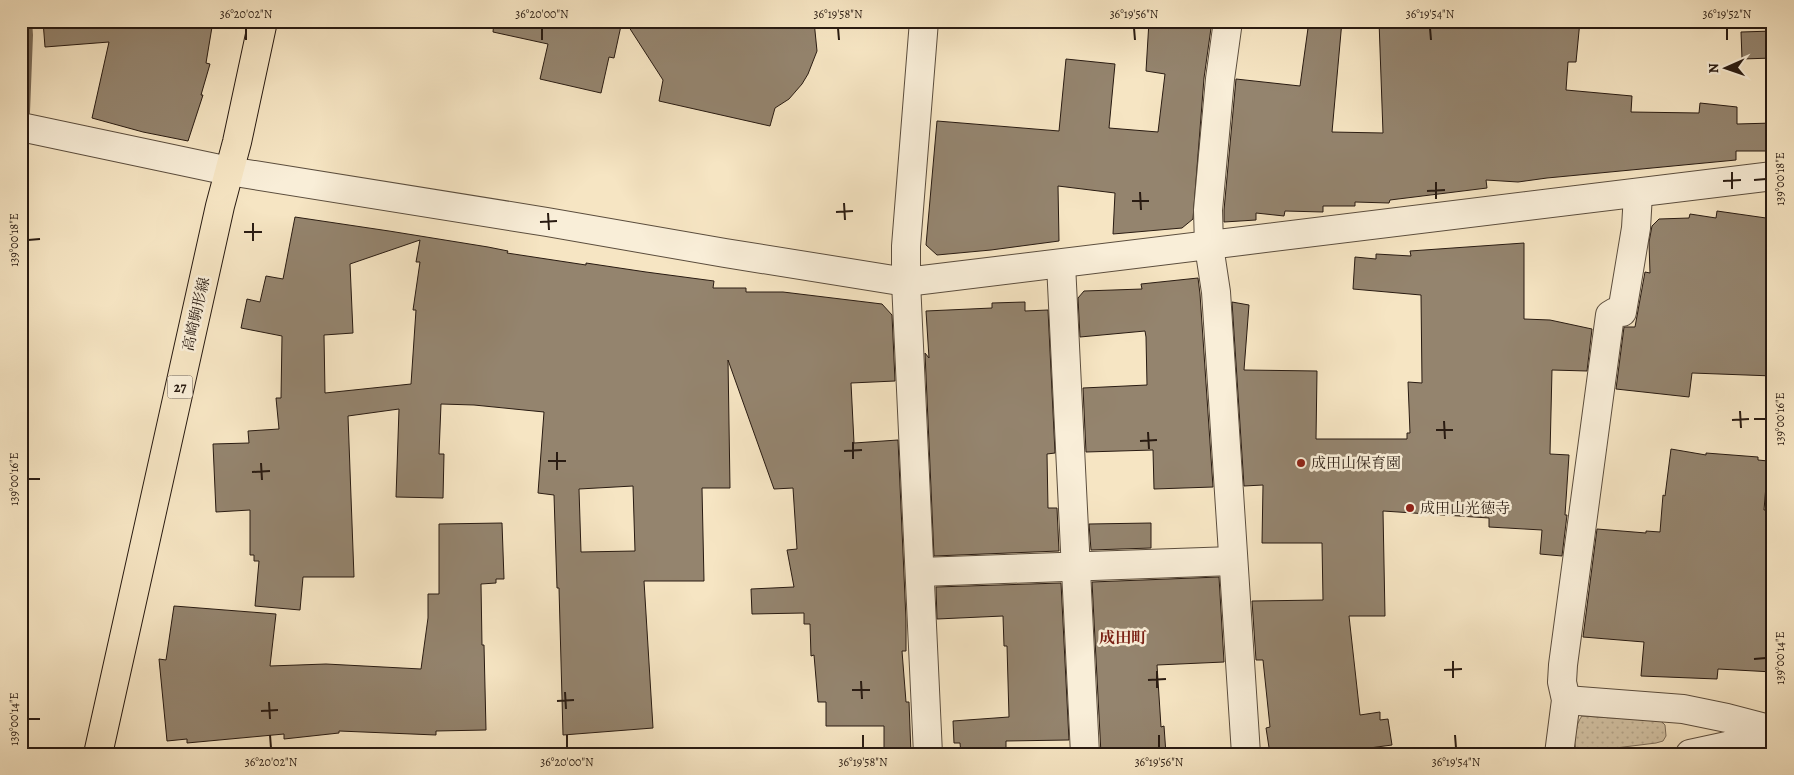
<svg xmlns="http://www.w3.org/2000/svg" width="1794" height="775" font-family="Alegreya,'Noto Serif JP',serif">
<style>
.garden{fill:url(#garden-dots);stroke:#7e6f5c}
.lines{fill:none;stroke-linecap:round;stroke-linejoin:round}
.stream{stroke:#7a6b58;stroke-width:10}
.building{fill:#94846e;stroke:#291b12;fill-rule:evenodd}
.minor-casing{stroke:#5c4e3e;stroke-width:30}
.tertiary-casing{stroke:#5c4e3e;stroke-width:30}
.primary-casing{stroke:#291b12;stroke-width:30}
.minor{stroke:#f9eed8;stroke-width:28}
.tertiary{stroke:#f9eed8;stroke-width:28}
.primary{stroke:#f6e5c3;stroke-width:28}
.ticks{fill:none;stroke:#291b12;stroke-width:2}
.poi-dot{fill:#8f2418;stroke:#f9eed8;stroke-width:2}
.labels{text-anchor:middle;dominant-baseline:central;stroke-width:5;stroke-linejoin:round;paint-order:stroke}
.shield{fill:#f9eed8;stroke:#675a4d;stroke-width:1}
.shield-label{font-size:14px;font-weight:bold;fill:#291b12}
.street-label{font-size:15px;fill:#291b12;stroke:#f9eed8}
.poi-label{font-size:15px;fill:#291b12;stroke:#f9eed8;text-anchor:start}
.neighbourhood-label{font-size:16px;font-weight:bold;fill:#7a1f14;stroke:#f9eed8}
.neatline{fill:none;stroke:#291b12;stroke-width:2}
.ticks-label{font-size:12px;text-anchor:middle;fill:#291b12}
</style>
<defs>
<pattern id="garden-dots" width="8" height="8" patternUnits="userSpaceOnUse" patternTransform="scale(1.25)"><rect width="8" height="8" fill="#d3c3a5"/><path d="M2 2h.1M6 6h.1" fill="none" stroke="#b5a78d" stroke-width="1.8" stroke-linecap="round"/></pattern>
</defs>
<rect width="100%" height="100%" fill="#f6e5c3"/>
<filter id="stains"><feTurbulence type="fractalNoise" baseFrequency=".004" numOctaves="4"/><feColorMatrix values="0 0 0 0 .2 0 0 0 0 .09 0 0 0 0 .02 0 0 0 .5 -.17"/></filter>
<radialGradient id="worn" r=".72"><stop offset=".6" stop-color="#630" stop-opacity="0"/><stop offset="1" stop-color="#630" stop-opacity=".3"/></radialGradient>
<path class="garden" d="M 1582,716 L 1661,721 L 1665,725 L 1666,736 L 1663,741 L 1656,743 L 1583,752 L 1577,751 C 1572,742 1576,723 1582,716 Z"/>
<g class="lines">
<polyline class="stream" points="25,112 28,35 27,21"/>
</g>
<g class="building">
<polygon points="43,21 213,21 206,63 210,64 201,95 203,95 188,141 143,132 92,118 109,42 45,47"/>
<polygon points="494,21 622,21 614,58 609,57 601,93 540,79 548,44 493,32"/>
<polygon points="625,21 814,21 817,51 808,74 802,84 789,99 775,108 770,126 659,101 663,80"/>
<polygon points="1149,21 1212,21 1204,78 1193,219 1182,228 1113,234 1115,193 1058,186 1059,241 991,250 937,255 926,245 937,121 1059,131 1066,59 1115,64 1109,128 1158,132 1165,74 1146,71"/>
<polygon points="1309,21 1342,21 1332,132 1383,133 1379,21 1580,21 1576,62 1568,62 1566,90 1632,96 1631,112 1699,113 1700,103 1737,107 1737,124 1773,123 1773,151 1736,151 1736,160 1547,178 1518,182 1486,180 1487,188 1390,200 1389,203 1355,202 1355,206 1323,206 1323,212 1285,211 1284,216 1256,213 1256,220 1224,222 1224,210 1236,79 1300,86"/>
<polygon points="1773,31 1773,58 1742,59 1741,32"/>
<polygon points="1717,211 1773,219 1773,376 1692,373 1689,397 1616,389 1624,327 1635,327 1645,272 1650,273 1649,242 1652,226 1659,219 1689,218 1690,214 1716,218"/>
<path d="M 295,217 L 389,231 L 488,247 L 508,251 L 507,253 L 586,265 L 586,263 L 646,272 L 714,281 L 713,288 L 746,288 L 746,292 L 783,292 L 882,304 L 892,315 L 895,381 L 851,383 L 854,443 L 898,440 L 906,620 L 906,651 L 902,651 L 906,702 L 909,702 L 911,754 L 884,754 L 884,726 L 826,726 L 826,702 L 818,702 L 814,655 L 811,656 L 810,624 L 804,624 L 804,613 L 752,614 L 751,589 L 794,587 L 787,550 L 797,549 L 793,488 L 774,489 L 728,360 L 730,488 L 702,488 L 704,581 L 644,581 L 653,728 L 563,735 L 559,588 L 557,588 L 554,495 L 538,493 L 544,412 L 474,405 L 441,404 L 439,454 L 444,454 L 443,498 L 396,497 L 399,409 L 348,416 L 354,577 L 303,577 L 300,610 L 255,606 L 259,561 L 254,561 L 254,555 L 250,555 L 250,510 L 216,512 L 213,444 L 249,443 L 248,431 L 279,429 L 276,398 L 281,398 L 282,336 L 241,328 L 247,299 L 260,302 L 266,276 L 283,279 ZM 420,240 L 416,262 L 420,262 L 413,310 L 416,310 L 411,384 L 325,393 L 324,335 L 353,333 L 350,264 ZM 633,486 L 635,551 L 581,552 L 579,489 Z"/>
<polygon points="1524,243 1524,319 1550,320 1592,329 1587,371 1552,370 1550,454 1569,455 1565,515 1567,515 1562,556 1540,554 1542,530 1489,527 1489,518 1383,511 1385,616 1349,616 1360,715 1380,712 1380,720 1388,719 1392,745 1362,749 1363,754 1270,754 1266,728 1270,727 1263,660 1256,660 1252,601 1323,600 1322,543 1262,543 1263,485 1244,486 1232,302 1249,305 1244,370 1317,371 1316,439 1407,439 1407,433 1410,433 1408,382 1422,383 1421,295 1353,289 1355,257 1376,259 1376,254 1411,256 1410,251"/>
<polygon points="1198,278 1200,294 1213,487 1154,489 1153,450 1086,452 1083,388 1147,385 1146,337 1145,331 1080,337 1078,298 1084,291 1142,289 1141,284"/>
<polygon points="1025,302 1025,311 1048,310 1055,453 1047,454 1048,508 1057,508 1059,551 934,556 925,353 929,358 926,311 992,308 992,303"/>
<polygon points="1671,449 1706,455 1706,453 1758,457 1758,460 1768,461 1764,510 1773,509 1773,672 1718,669 1717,679 1641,676 1644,642 1583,637 1597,529 1646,533 1646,531 1660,532 1663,495 1665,496"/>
<polygon points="502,523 504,579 496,579 496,583 481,584 482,645 484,645 486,730 436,731 436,735 339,731 339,733 284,739 284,734 187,743 187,739 167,741 159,659 166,660 174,606 276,614 270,666 326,664 421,669 428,618 428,594 439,594 439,524"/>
<polygon points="1151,523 1151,548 1091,550 1089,524"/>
<polygon points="1219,577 1224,662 1157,665 1161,727 1164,726 1166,754 1101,754 1092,582"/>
<polygon points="1061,583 1069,740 1006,741 1006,754 961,754 960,743 954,743 953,721 1009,717 1007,646 1004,646 1003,616 937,619 936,587"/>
</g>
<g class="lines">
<defs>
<g id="minor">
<polyline points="924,21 906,246 906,282 928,754"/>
<polyline points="1228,21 1220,79 1208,210 1209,246 1216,292 1246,754"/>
<polyline points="1061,264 1085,754"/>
<polyline points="920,572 1233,561"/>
<polyline points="1566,700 1683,709 1727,718 1773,730"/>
<polyline points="1559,754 1566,700 1562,682 1563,665 1610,315 1615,312 1622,312 1636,228 1638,194"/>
</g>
<g id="tertiary">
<polyline points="21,127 229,171 547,222 725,253 906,282 1773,176"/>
<polyline points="1690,754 1727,746 1773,730"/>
</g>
<polyline id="primary" points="98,754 220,206 237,142 263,21"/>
</defs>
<use href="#minor" class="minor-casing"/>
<use href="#tertiary" class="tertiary-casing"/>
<use href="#primary" class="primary-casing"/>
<use href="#minor" class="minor"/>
<use href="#tertiary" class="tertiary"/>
<use href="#primary" class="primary"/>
</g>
<path class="ticks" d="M 246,28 L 246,40M 542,28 L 542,40M 838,28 L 839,40M 1134,28 L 1135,40M 1430,28 L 1431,40M 1727,28 L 1727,40M 1732,172 L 1732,189M 1754,180 L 1766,179M 1723,181 L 1741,180M 1436,182 L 1436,199M 1427,191 L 1445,190M 1140,192 L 1141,210M 1132,201 L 1149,201M 844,203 L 845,220M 836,212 L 853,211M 548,213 L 549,230M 540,222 L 557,221M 253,223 L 253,241M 244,232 L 262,232M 28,240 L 40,239M 1740,411 L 1741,428M 1754,419 L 1766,419M 1732,420 L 1749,419M 1444,421 L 1445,439M 1436,430 L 1453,430M 1148,432 L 1149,449M 1140,441 L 1157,440M 853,442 L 853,459M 844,451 L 862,450M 557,452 L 557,470M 548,461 L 566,461M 261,463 L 262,480M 252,472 L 270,471M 28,479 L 40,479M 1754,659 L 1766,658M 1453,661 L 1453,678M 1444,670 L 1462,669M 1157,671 L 1157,688M 1148,680 L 1166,679M 861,681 L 862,699M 852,690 L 870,690M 565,692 L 566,709M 557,701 L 574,700M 269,702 L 270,719M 261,711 L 278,710M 28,719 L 40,719M 270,735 L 271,748M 567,735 L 567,748M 863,735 L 863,748M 1159,735 L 1159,748M 1455,735 L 1456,748"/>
<g class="poi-dot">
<circle cx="1301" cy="463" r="5"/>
<circle cx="1410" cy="508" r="5"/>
</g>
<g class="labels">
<rect class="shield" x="167.5" y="375.5" width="25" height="23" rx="4"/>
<g class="shield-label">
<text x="180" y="387">27</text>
</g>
<g class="street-label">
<text transform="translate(196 314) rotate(-77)">高崎駒形線</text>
</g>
<g class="poi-label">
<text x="1311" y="463">成田山保育園</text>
<text x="1420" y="508">成田山光徳寺</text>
</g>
<g class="neighbourhood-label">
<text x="1123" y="638">成田町</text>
</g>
</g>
<rect width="1794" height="775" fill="none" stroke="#f6e5c3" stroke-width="55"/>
<g transform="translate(1726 68) rotate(268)" stroke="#f9eed8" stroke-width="4" paint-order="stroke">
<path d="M0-4L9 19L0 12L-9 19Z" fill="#291b12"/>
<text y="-8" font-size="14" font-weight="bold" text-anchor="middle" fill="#291b12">N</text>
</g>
<rect x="28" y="28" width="1738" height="720" class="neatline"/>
<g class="ticks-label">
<text x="246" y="18">36°20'02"N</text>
<text x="542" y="18">36°20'00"N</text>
<text x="838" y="18">36°19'58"N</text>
<text x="1134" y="18">36°19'56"N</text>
<text x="1430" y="18">36°19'54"N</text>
<text x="1727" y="18">36°19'52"N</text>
<text transform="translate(1780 179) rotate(-90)" y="4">139°00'18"E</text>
<text transform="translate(14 240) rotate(-90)" y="4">139°00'18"E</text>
<text transform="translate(1780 419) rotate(-90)" y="4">139°00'16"E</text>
<text transform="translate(14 479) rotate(-90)" y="4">139°00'16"E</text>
<text transform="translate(1780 658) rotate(-90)" y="4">139°00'14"E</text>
<text transform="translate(14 719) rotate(-90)" y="4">139°00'14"E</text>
<text x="271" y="766">36°20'02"N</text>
<text x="567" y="766">36°20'00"N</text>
<text x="863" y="766">36°19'58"N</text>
<text x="1159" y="766">36°19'56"N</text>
<text x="1456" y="766">36°19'54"N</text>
</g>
<rect width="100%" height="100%" filter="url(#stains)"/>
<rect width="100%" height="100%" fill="url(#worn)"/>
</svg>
